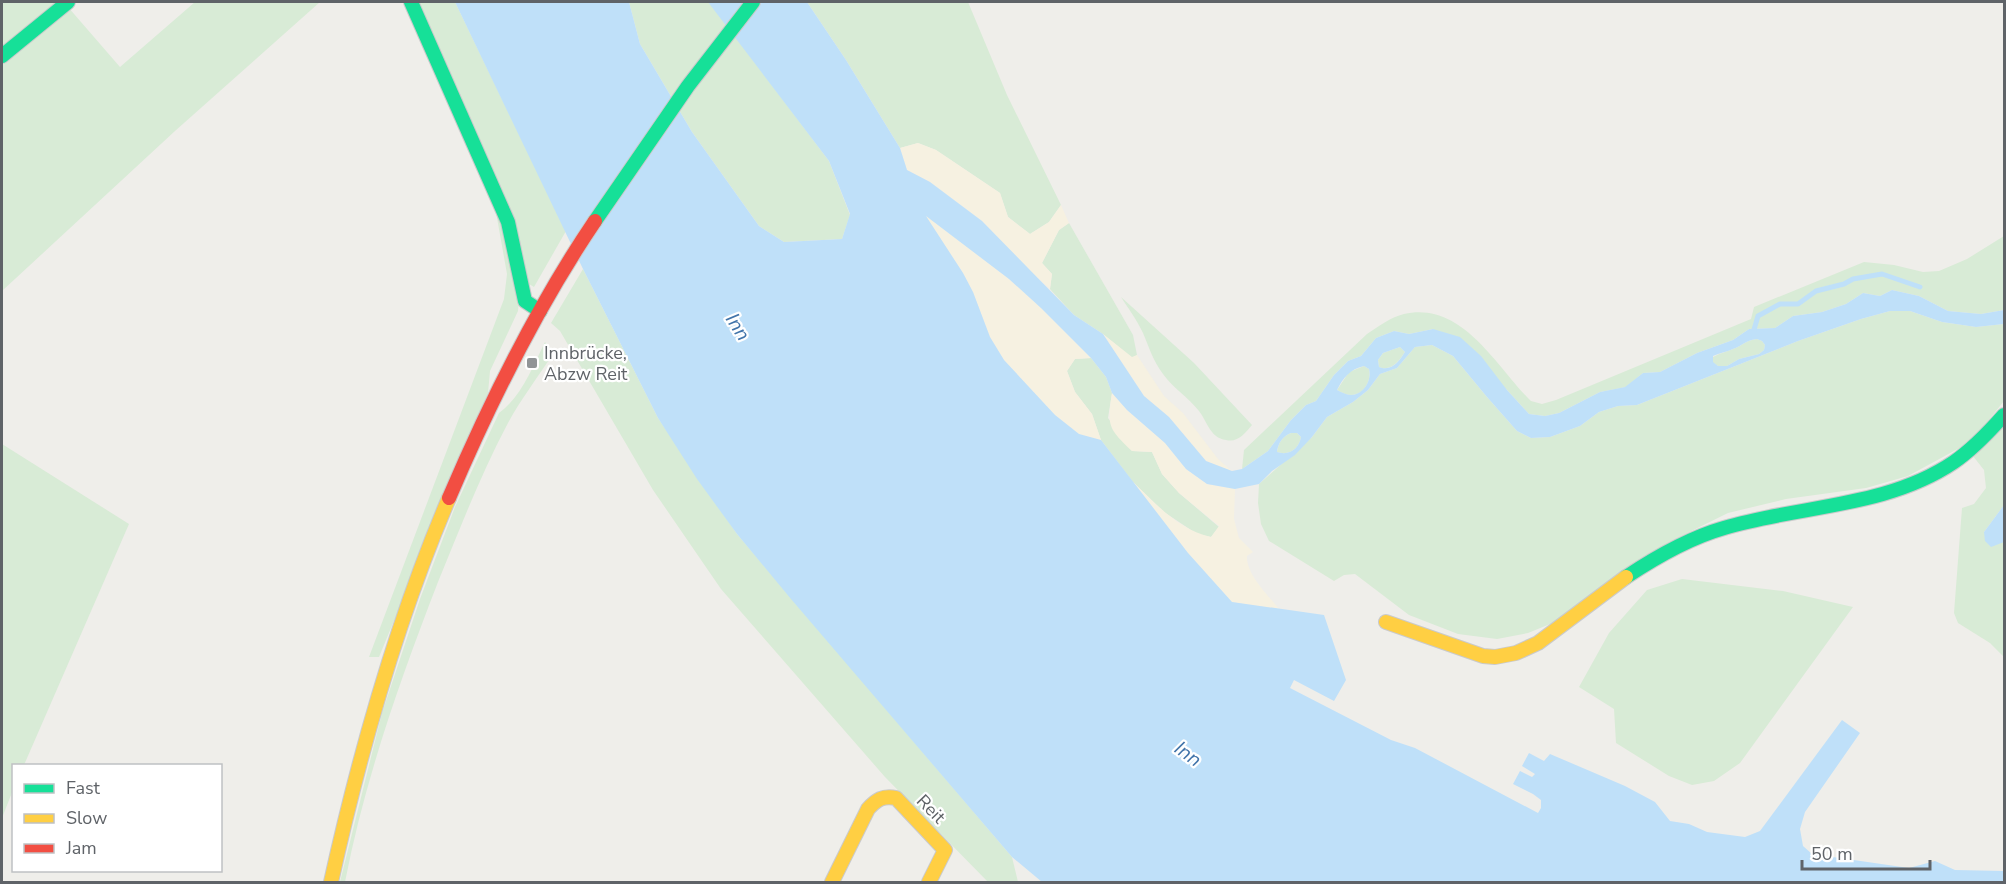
<svg xmlns="http://www.w3.org/2000/svg" width="2006" height="884" font-family="'Nunito Sans',sans-serif">
<style>
.green{fill:#d8ebd6}
.sand{fill:#f6f1e1}
.water{fill:#bfe0f9;fill-rule:evenodd}
.lines{fill:none;stroke-linecap:round;stroke-linejoin:round}
.stream{stroke:#bfe0f9;stroke-width:5}
.fast-casing{stroke:#cacacb;stroke-width:16}
.slow-casing{stroke:#cacacb;stroke-width:16}
.jam-casing{stroke:#cacacb;stroke-width:16}
.fast{stroke:#16e098;stroke-width:14}
.slow{stroke:#ffcf43;stroke-width:14}
.jam{stroke:#f24e42;stroke-width:14}
.poi-dot{fill:#919496;stroke:#fff;stroke-width:2}
.labels{text-anchor:middle;dominant-baseline:central;stroke-width:4.5;stroke-linejoin:round;paint-order:stroke}
.poi-label{font-size:18px;fill:#5f6368;stroke:#fff;text-anchor:start}
.street-label{font-size:18px;fill:#5f6368;stroke:#fff}
.water-label{font-size:20px;font-style:italic;fill:#4174aa;stroke:#fff}
</style>
<rect width="100%" height="100%" fill="#efeeea"/>
<g class="green">
<polygon points="2,2 61,2 2,52"/>
<polygon points="195,2 320,2 175,131 2,291 2,62 68,7 120,67"/>
<polygon points="415,2 455,2 566,231 534,287 529,284"/>
<polygon points="629,2 708,2 713,7 829,161 850,215 842,239 784,242 759,226 692,132 640,44"/>
<polygon points="807,2 968,2 1007,95 1061,205 1049,222 1030,234 1008,217 1000,193 936,150 918,143 900,148 846,60"/>
<polygon points="494,201 520,288 518,311 490,371 488,393 379,657 369,657 504,299 507,274"/>
<polygon points="1069,223 1133,335 1137,355 1132,358 1103,334 1074,315 1050,289 1052,274 1042,263 1059,230"/>
<path d="M 2004,236 L 2004,310 L 1981,314 L 1948,311 L 1919,296 L 1892,290 L 1880,296 L 1863,293 L 1846,304 L 1822,312 L 1793,316 L 1775,328 L 1749,329 L 1733,340 L 1697,353 L 1660,372 L 1643,373 L 1626,387 L 1600,392 L 1559,413 L 1545,416 L 1529,414 L 1507,390 L 1433,329 L 1409,334 L 1394,331 L 1376,338 L 1361,356 L 1348,361 L 1334,375 L 1316,401 L 1306,405 L 1291,420 L 1268,451 L 1242,469 L 1244,450 L 1367,334 C 1379,326 1391,317 1404,314 C 1463,301 1496,367 1531,401 L 1542,404 L 1556,400 L 1751,319 L 1754,307 L 1864,262 L 1894,265 L 1923,272 L 1939,271 L 1967,259 Z"/>
<polygon points="583,269 658,418 737,534 1012,857 1018,882 988,882 885,777 721,589 653,490 560,331 551,323"/>
<path d="M 1121,297 L 1194,363 L 1252,425 C 1245,433 1238,443 1226,440 C 1210,438 1207,421 1199,411 C 1188,397 1173,388 1163,374 C 1153,361 1149,347 1143,333 C 1137,320 1128,308 1121,297 Z"/>
<polygon points="1890,311 1910,311 1942,322 1976,327 2004,324 2004,401 1983,427 1965,445 1908,476 1866,488 1786,499 1728,513 1669,542 1560,620 1528,633 1497,639 1458,634 1409,615 1355,574 1344,575 1334,581 1269,541 1261,524 1258,503 1259,484 1312,437 1327,417 1353,402 1368,390 1380,374 1397,368 1415,347 1432,345 1453,356 1487,397 1517,431 1531,438 1550,437 1580,426 1599,412 1618,406 1637,405 1798,341 1861,319"/>
<path d="M 1757,339 L 1762,341 L 1765,345 L 1764,350 L 1759,354 L 1739,359 L 1727,366 L 1718,366 L 1712,362 L 1713,357 C 1720,353 1726,352 1733,349 C 1744,345 1744,341 1757,339 Z"/>
<path d="M 545,342 L 553,354 C 538,377 521,399 508,423 C 481,474 460,528 438,582 C 400,680 365,779 345,882 L 340,882 L 382,713 L 420,599 L 455,507 L 499,413 C 522,396 532,368 545,342 Z"/>
<path d="M 1400,347 L 1405,352 C 1399,361 1391,372 1379,367 L 1378,360 L 1383,353 Z"/>
<polygon points="1091,358 1106,377 1112,393 1108,418 1132,451 1152,452 1162,474 1179,493 1219,527 1211,537 1197,534 1164,512 1133,482 1101,440 1092,414 1075,392 1067,371 1075,359"/>
<path d="M 1364,366 L 1369,369 C 1372,380 1364,395 1351,395 C 1346,395 1341,392 1337,390 L 1349,372 Z"/>
<polygon points="2004,426 2004,505 1984,532 2004,542 2004,657 1990,643 1958,623 1954,613 1962,508 1974,504 1986,488 1984,470 1973,456"/>
<path d="M 1291,433 L 1297,433 L 1301,437 C 1299,449 1289,456 1277,452 C 1278,443 1283,436 1291,433 Z"/>
<polygon points="2,444 129,524 24,765 14,766 13,790 2,818"/>
<polygon points="1682,579 1783,591 1853,607 1740,763 1714,781 1692,785 1669,776 1616,743 1614,709 1579,687 1609,633 1647,590"/>
</g>
<g class="sand">
<polygon points="918,143 936,150 1000,193 1008,217 1030,234 1049,222 1061,205 1069,223 1059,230 1042,263 1052,274 1050,289 1031,272 982,221 930,182 907,170 900,148"/>
<polygon points="924,214 1009,279 1041,308 1091,358 1075,359 1067,371 1075,392 1092,414 1101,440 1079,434 1055,415 1004,360 990,337 973,292 963,273"/>
<polygon points="1103,334 1132,357 1137,355 1164,396 1183,413 1218,459 1232,471 1206,461 1169,417 1144,396"/>
<path d="M 1112,393 L 1127,410 L 1165,443 L 1186,469 L 1207,484 L 1235,489 L 1234,519 L 1239,538 L 1253,552 L 1247,556 C 1246,574 1268,595 1279,609 L 1232,602 L 1188,553 L 1133,482 C 1156,504 1179,530 1211,537 L 1219,526 L 1179,493 L 1162,474 L 1152,452 L 1132,451 C 1108,428 1107,426 1112,393 Z"/>
</g>
<g class="water">
<path d="M 455,2 L 629,2 L 640,44 L 692,132 L 759,226 L 784,242 L 842,239 L 850,214 L 829,161 L 708,2 L 807,2 L 846,60 L 900,148 L 907,170 L 930,182 L 982,221 L 1074,315 L 1103,334 L 1144,396 L 1169,417 L 1206,461 L 1232,471 L 1242,469 L 1268,451 L 1291,420 L 1306,405 L 1316,401 L 1334,375 L 1348,361 L 1361,356 L 1376,338 L 1394,331 L 1409,334 L 1433,329 L 1460,337 L 1481,356 L 1507,390 L 1529,414 L 1545,416 L 1559,413 L 1600,392 L 1625,387 L 1643,373 L 1660,372 L 1697,353 L 1733,340 L 1749,329 L 1775,328 L 1793,316 L 1822,312 L 1846,304 L 1863,293 L 1880,296 L 1892,290 L 1919,296 L 1948,311 L 1981,314 L 2004,310 L 2004,324 L 1976,327 L 1942,322 L 1910,311 L 1890,311 L 1861,319 L 1798,341 L 1637,405 L 1618,406 L 1599,412 L 1580,426 L 1550,437 L 1531,438 L 1517,431 L 1487,397 L 1453,356 L 1432,345 L 1415,347 L 1397,368 L 1380,374 L 1368,390 L 1353,402 L 1327,417 L 1312,437 L 1295,455 L 1272,471 L 1259,484 L 1235,489 L 1207,484 L 1186,469 L 1165,443 L 1127,410 L 1112,393 L 1106,377 L 1091,358 L 1041,308 L 1009,279 L 926,216 L 963,273 L 973,292 L 990,337 L 1004,360 L 1055,415 L 1079,434 L 1101,440 L 1188,553 L 1232,602 L 1324,615 L 1346,680 L 1334,701 L 1294,680 L 1290,688 L 1391,740 L 1415,748 L 1538,813 L 1541,808 L 1541,800 L 1533,794 L 1513,784 L 1520,771 L 1532,777 L 1535,774 L 1522,766 L 1529,753 L 1544,761 L 1550,754 L 1625,786 L 1655,802 L 1670,821 L 1689,824 L 1707,832 L 1745,837 L 1760,831 L 1842,720 L 1860,733 L 1805,812 L 1800,829 L 1803,846 L 1812,854 L 1909,868 L 1935,861 L 1955,870 L 2004,871 L 2004,882 L 1042,882 L 1012,857 L 791,599 L 737,534 L 697,479 L 658,418 L 583,269 ZM 1757,339 L 1762,341 L 1765,345 L 1764,350 L 1759,354 L 1739,359 L 1727,366 L 1718,366 L 1713,362 L 1713,356 C 1720,353 1726,352 1733,349 C 1744,345 1744,341 1757,339 ZM 1400,347 L 1405,352 C 1399,361 1392,372 1379,367 L 1378,360 L 1383,353 ZM 1364,366 L 1369,369 C 1372,380 1364,395 1351,395 C 1347,395 1341,392 1337,390 C 1343,378 1350,369 1364,366 ZM 1291,433 L 1297,433 L 1301,437 C 1299,449 1289,456 1277,452 C 1278,443 1283,436 1291,433 Z"/>
<polygon points="2004,505 2004,542 1991,547 1985,541 1984,532"/>
</g>
<g class="lines">
<polyline class="stream" points="1753,333 1758,316 1780,304 1798,304 1816,291 1844,284 1853,279 1882,274 1920,287"/>
<defs>
<g id="fast">
<polyline points="411,2 508,222 525,301 540,311"/>
<polyline points="2,56 68,2"/>
<polyline points="595,221 688,86 753,2"/>
<path d="M 1626,577 C 1656,557 1689,538 1724,528 C 1800,505 1886,508 1954,462 C 1973,449 1989,432 2004,415"/>
</g>
<g id="slow">
<polyline points="1386,622 1483,656 1495,657 1516,653 1538,643 1626,577"/>
<path d="M 331,882 C 360,751 396,622 449,498"/>
<path d="M 832,882 L 868,809 C 876,800 883,795 896,798 L 945,850 L 929,882"/>
</g>
<path id="jam" d="M 449,498 C 490,402 536,308 595,221"/>
</defs>
<use href="#fast" class="fast-casing"/>
<use href="#slow" class="slow-casing"/>
<use href="#jam" class="jam-casing"/>
<use href="#fast" class="fast"/>
<use href="#slow" class="slow"/>
<use href="#jam" class="jam"/>
</g>
<rect class="poi-dot" x="526" y="357" width="12" height="12" rx="3"/>
<g class="labels">
<g class="poi-label">
<text x="544" y="353">Innbrücke,<tspan x="544" dy="21">Abzw Reit</tspan></text>
</g>
<g class="street-label">
<text transform="translate(931 809) rotate(46)">Reit</text>
</g>
<g class="water-label">
<text transform="translate(738 327) rotate(58)">Inn</text>
<text transform="translate(1188 754) rotate(36)">Inn</text>
</g>
</g>
<rect width="2006" height="884" fill="none" stroke="#5f6368" stroke-width="6"/>
<rect x="12" y="764" width="210" height="108" fill="#ffffff" stroke="#bfc1c3" stroke-width="1.5"/>
<rect x="24" y="784" width="30" height="9" fill="#16e098" stroke="#bfc1c3" stroke-width="1.5"/>
<text x="66" y="794" font-size="18" fill="#5f6368">Fast</text>
<rect x="24" y="814" width="30" height="9" fill="#ffcf43" stroke="#bfc1c3" stroke-width="1.5"/>
<text x="66" y="824" font-size="18" fill="#5f6368">Slow</text>
<rect x="24" y="844" width="30" height="9" fill="#f24e42" stroke="#bfc1c3" stroke-width="1.5"/>
<text x="66" y="854" font-size="18" fill="#5f6368">Jam</text>
<path d="M1802 860v9h128v-9" fill="none" stroke="#5f6368" stroke-width="3"/>
<text x="1811" y="860" font-size="18" fill="#5f6368" stroke="#ffffff" stroke-width="4.5" paint-order="stroke">50 m</text>
</svg>
